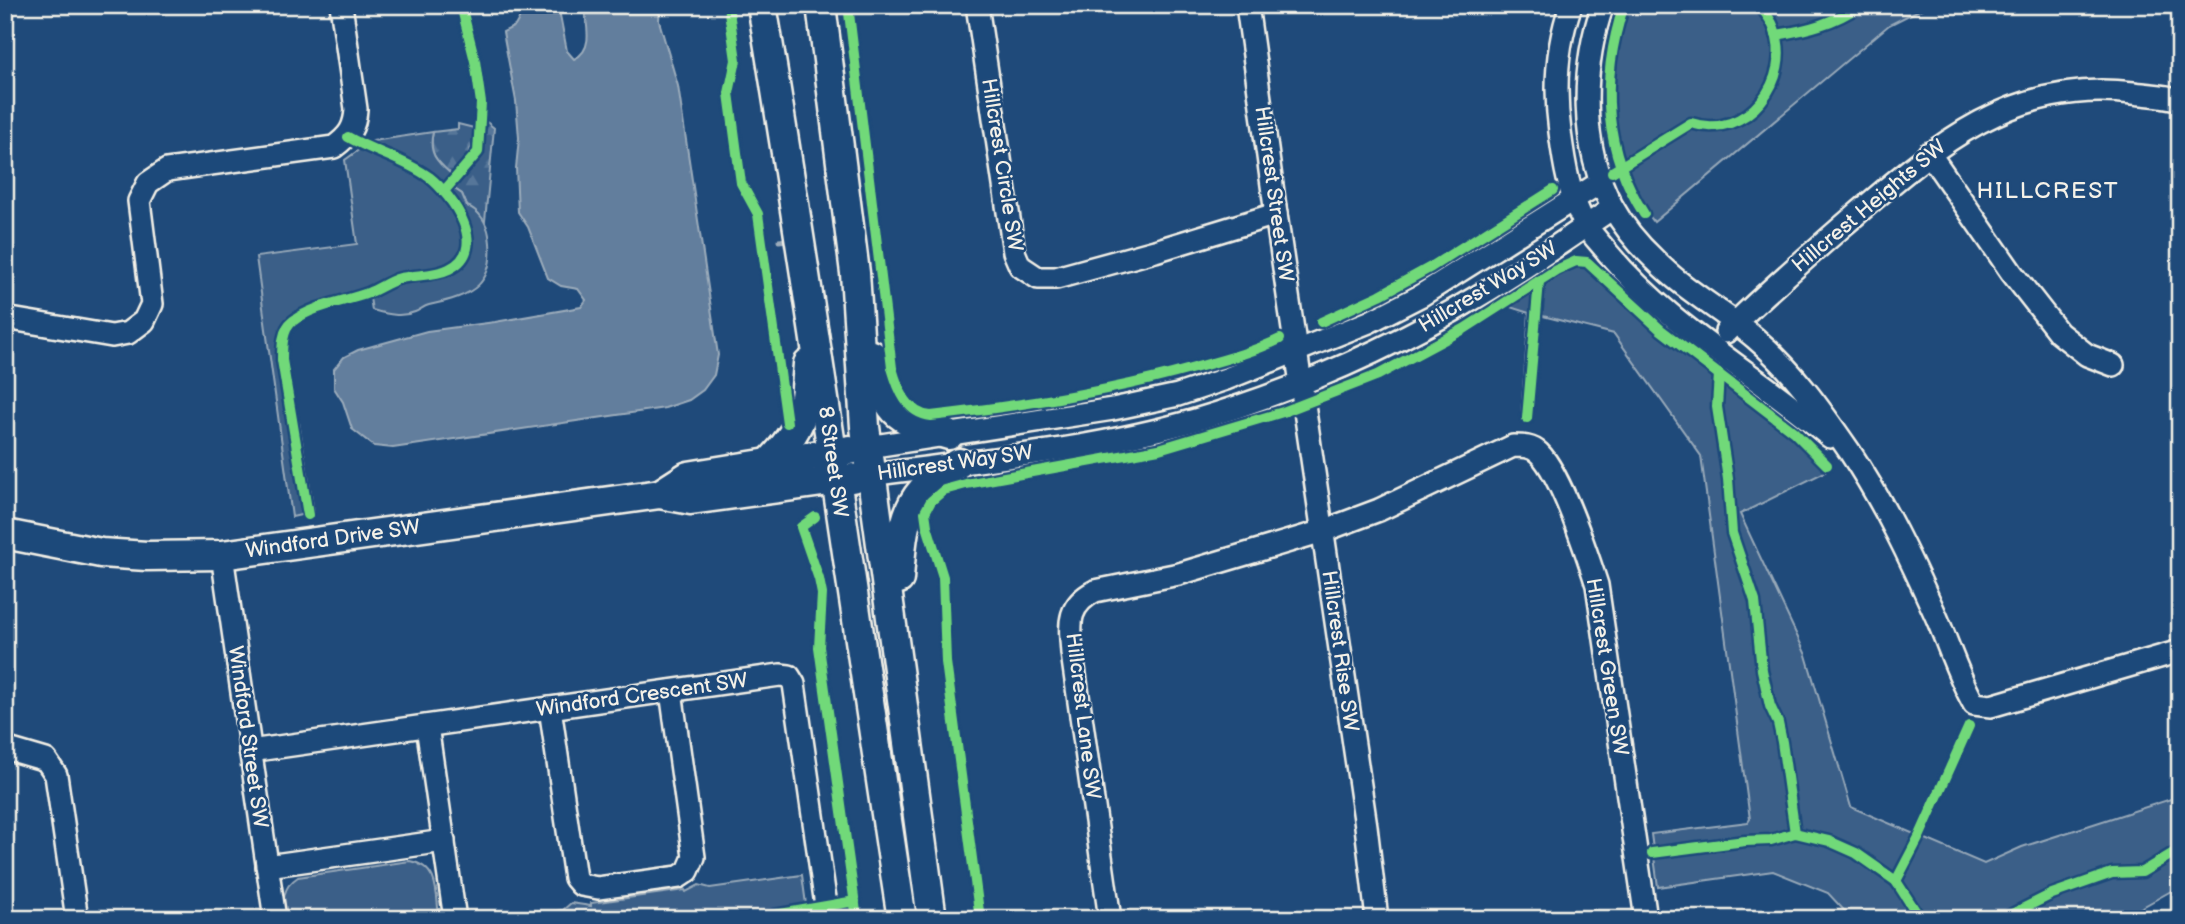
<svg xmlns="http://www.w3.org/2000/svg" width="2185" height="924" font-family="'Balsamiq Sans',sans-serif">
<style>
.forest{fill:url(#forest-firs);stroke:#97a8b8;stroke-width:2}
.green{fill:#3a5f88;stroke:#97a8b8;stroke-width:2}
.water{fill:#627e9d;stroke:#9cacbb;stroke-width:2}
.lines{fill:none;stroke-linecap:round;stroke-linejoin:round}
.stream{stroke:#9cacbb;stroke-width:5}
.street-casing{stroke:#f4f1e8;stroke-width:26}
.secondary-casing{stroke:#f4f1e8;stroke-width:33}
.street{stroke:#1f4a7a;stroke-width:21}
.secondary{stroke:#1f4a7a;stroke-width:28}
.cycleway-casing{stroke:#1f4a7a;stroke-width:15}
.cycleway{stroke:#71d979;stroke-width:10}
.labels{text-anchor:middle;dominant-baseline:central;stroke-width:5;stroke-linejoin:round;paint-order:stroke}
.street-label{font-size:21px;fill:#f4f1e8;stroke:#1f4a7a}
.neighbourhood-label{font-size:23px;letter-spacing:2px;fill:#f4f1e8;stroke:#1f4a7a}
</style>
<defs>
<pattern id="forest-firs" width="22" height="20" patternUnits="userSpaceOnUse" patternTransform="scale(1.75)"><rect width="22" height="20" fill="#3a5f88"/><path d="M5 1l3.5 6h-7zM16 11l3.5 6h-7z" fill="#577699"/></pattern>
</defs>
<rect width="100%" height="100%" fill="#1f4a7a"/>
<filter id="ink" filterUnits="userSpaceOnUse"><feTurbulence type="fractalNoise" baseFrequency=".0143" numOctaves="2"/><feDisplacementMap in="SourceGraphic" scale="14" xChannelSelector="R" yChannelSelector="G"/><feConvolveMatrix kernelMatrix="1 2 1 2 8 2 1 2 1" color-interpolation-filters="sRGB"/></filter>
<g filter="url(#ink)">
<g class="forest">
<polygon points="483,119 494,128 485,221 467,206 462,194 453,188 481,151"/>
<path d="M 458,124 L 474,128 C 475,149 465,160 451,174 C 436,161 428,153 433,132 L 458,129 Z"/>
</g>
<g class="green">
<path d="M 1629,5 L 1929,5 L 1889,25 L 1654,222 C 1643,209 1637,195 1630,180 C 1606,124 1605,61 1629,5 Z"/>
<path d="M 433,132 C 428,153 436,161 451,174 L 453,188 L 462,194 L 467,206 C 479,210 487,223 489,235 C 497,285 472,296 429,305 C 424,306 420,310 415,312 C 400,318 387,314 372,310 L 370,298 C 348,305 322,309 302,320 C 273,336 290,392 294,418 L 299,422 L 314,512 L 292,517 L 256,257 L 357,244 L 345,160 L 360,149 L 366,142 Z"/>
<path d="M 1578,264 C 1595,267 1623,303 1637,316 C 1698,371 1769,414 1829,470 L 1740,514 L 1806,655 L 1851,807 L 1984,864 L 2022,847 L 2180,796 L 2180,886 L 2121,919 L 1852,919 L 1828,893 L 1773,871 L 1658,887 L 1651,834 L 1748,822 L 1750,819 L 1701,456 L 1614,334 L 1539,315 L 1531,416 L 1521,415 L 1529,313 L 1510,307 L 1561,271 Z"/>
<path d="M 410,861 C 440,867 436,894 439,919 L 285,919 C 283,901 281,888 298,877 Z"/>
<polygon points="802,875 808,919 502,919 563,910 571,903 591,906 591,903 685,890 686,892 699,885 710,888"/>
</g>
<path class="water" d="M 519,5 L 558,5 L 567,51 L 574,59 C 595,50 586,23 584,5 L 660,5 L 659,21 L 678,86 L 718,355 L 714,375 L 703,390 L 689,400 L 665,408 L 393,448 L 374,446 L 352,429 L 343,402 L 334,388 L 334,369 L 344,357 L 358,350 L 427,331 L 495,322 L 581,307 L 586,300 L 578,289 L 561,286 L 548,278 L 528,227 L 518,212 L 516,168 L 519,138 L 516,101 L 503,32 L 515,26 L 519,19 Z"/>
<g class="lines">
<polyline class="stream" points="779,241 788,240"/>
<defs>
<g id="street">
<polyline points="977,5 1014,252 1020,266 1038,278 1056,278 1155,251 1276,214"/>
<polyline points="1247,5 1276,214 1366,826 1377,919"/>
<path d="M 1571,5 C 1556,47 1554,88 1560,132 C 1564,163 1569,196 1585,224 C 1591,234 1601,244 1608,253 C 1670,327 1758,375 1830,437"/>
<path d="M 1603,5 C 1581,67 1580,147 1612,206 C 1623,226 1639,245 1655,260 C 1684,290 1723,311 1755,338 C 1794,371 1821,410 1850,452 C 1884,503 1911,560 1936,616 C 1949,646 1958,676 1974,704 L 1991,706 L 2180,651"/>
<polyline points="1929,153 2012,273 2059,333 2087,355 2113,365"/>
<path d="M 5,318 L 112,336 L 128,333 L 144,321 L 152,304 L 139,201 L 148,183 L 167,170 L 334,147 C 349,136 355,128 356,109 L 341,5"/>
<path d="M 1726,332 C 1764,294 1804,260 1844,225 C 1931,150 2008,78 2133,93 C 2148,95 2165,95 2180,100"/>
<polyline points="868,447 1113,409 1178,395 1226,379 1369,322 1420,296 1601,182"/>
<path d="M 872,475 C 980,460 1091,450 1195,420 C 1294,391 1392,348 1480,295 C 1526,268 1569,237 1613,208"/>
<polyline points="222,555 275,919"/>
<polyline points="550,708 575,878 581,885 598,888 679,877 688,871 694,857 671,691"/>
<polyline points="427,726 455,919"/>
<polyline points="5,748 46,760 56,775 77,919"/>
<polyline points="250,751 780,675 789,676 794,684 828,919"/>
<polyline points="267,866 444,841"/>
<path d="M 1110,919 L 1072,653 C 1070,625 1066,606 1095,591 L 1179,574 L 1323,531 L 1379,510 L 1513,446 C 1523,446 1532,446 1539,453 C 1561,474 1587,554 1597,585 L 1646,919"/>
</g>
<g id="secondary">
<path d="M 762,5 C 813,309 855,614 902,919"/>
<polyline points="821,5 855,273 865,427 932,919"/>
<path d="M 872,355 C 886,411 893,420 949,435"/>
<path d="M 770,462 C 805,425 804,413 808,364"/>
<polyline points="660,494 688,476 850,450"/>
<polyline points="5,534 101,553 147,556 222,555 660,494 691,500 852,478"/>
<path d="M 899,579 C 903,522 904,491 959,463"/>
</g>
</defs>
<use href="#street" class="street-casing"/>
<use href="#secondary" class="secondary-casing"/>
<use href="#street" class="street"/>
<use href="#secondary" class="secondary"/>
<defs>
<g id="cycleway">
<polyline points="728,5 736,60 729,93 741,183 758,214 787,423"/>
<path d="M 848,5 L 892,368 C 898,389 907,414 931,416 C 1020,406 1109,392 1194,368 C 1223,360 1254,352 1280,339"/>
<path d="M 1624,5 C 1600,78 1602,148 1644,214"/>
<path d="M 1776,35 C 1808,30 1834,23 1861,5"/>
<path d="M 1612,172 L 1691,123 C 1747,141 1794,79 1774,28 C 1771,19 1765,12 1759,5"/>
<polyline points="444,191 478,152 481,103 475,61 461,5"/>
<polyline points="1321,322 1380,295 1431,267 1553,190"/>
<polyline points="1719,374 1717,407 1728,479 1732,533 1755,601 1762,670 1770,706 1778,723 1782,742 1795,833"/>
<polyline points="1527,418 1539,281"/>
<path d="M 308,515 L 282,360 C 282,347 282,329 293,321 C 314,305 344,302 368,293 C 378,289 387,283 397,279 C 413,274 433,277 449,269 C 491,249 452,195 429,177 C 404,159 374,152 348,137"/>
<polyline points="815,517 801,527 819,579 822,594 819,647 857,919"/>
<polyline points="1652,853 1745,841 1771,840 1795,833 1829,841 1856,853 1896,881 1916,912 1914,919"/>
<polyline points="1896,881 1920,835 1969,726"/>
<polyline points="751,919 855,901"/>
<polyline points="980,919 946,662 943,577 927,526 925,512 931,501 944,490 966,484 1159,449 1283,412 1378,375 1464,329 1556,270 1576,261 1587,262 1661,330 1794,432 1827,465"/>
<polyline points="2002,919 2052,894 2112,873 2142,872 2180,849"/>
</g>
</defs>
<use href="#cycleway" class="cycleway-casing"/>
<use href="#cycleway" class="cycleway"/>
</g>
</g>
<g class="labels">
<g class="street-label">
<text transform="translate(1002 165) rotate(81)">Hillcrest Circle SW</text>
<text transform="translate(1274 194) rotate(82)">Hillcrest Street SW</text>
<text transform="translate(1869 206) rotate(-40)">Hillcrest Heights SW</text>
<text transform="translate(1488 287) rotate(-31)">Hillcrest Way SW</text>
<text transform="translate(833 462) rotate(82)">8 Street SW</text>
<text transform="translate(955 463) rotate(-8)">Hillcrest Way SW</text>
<text transform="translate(333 539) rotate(-8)">Windford Drive SW</text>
<text transform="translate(1340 651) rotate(82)">Hillcrest Rise SW</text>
<text transform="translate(1607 667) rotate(81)">Hillcrest Green SW</text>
<text transform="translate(642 695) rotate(-8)">Windford Crescent SW</text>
<text transform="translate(1083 716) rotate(83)">Hillcrest Lane SW</text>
<text transform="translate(248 737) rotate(82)">Windford Street SW</text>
</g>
<g class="neighbourhood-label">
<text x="2048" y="191">HILLCREST</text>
</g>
</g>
<rect width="2185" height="924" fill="none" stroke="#1f4a7a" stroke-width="28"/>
<rect x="14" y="14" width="2157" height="896" fill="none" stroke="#f4f1e8" stroke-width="2.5" filter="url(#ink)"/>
</svg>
